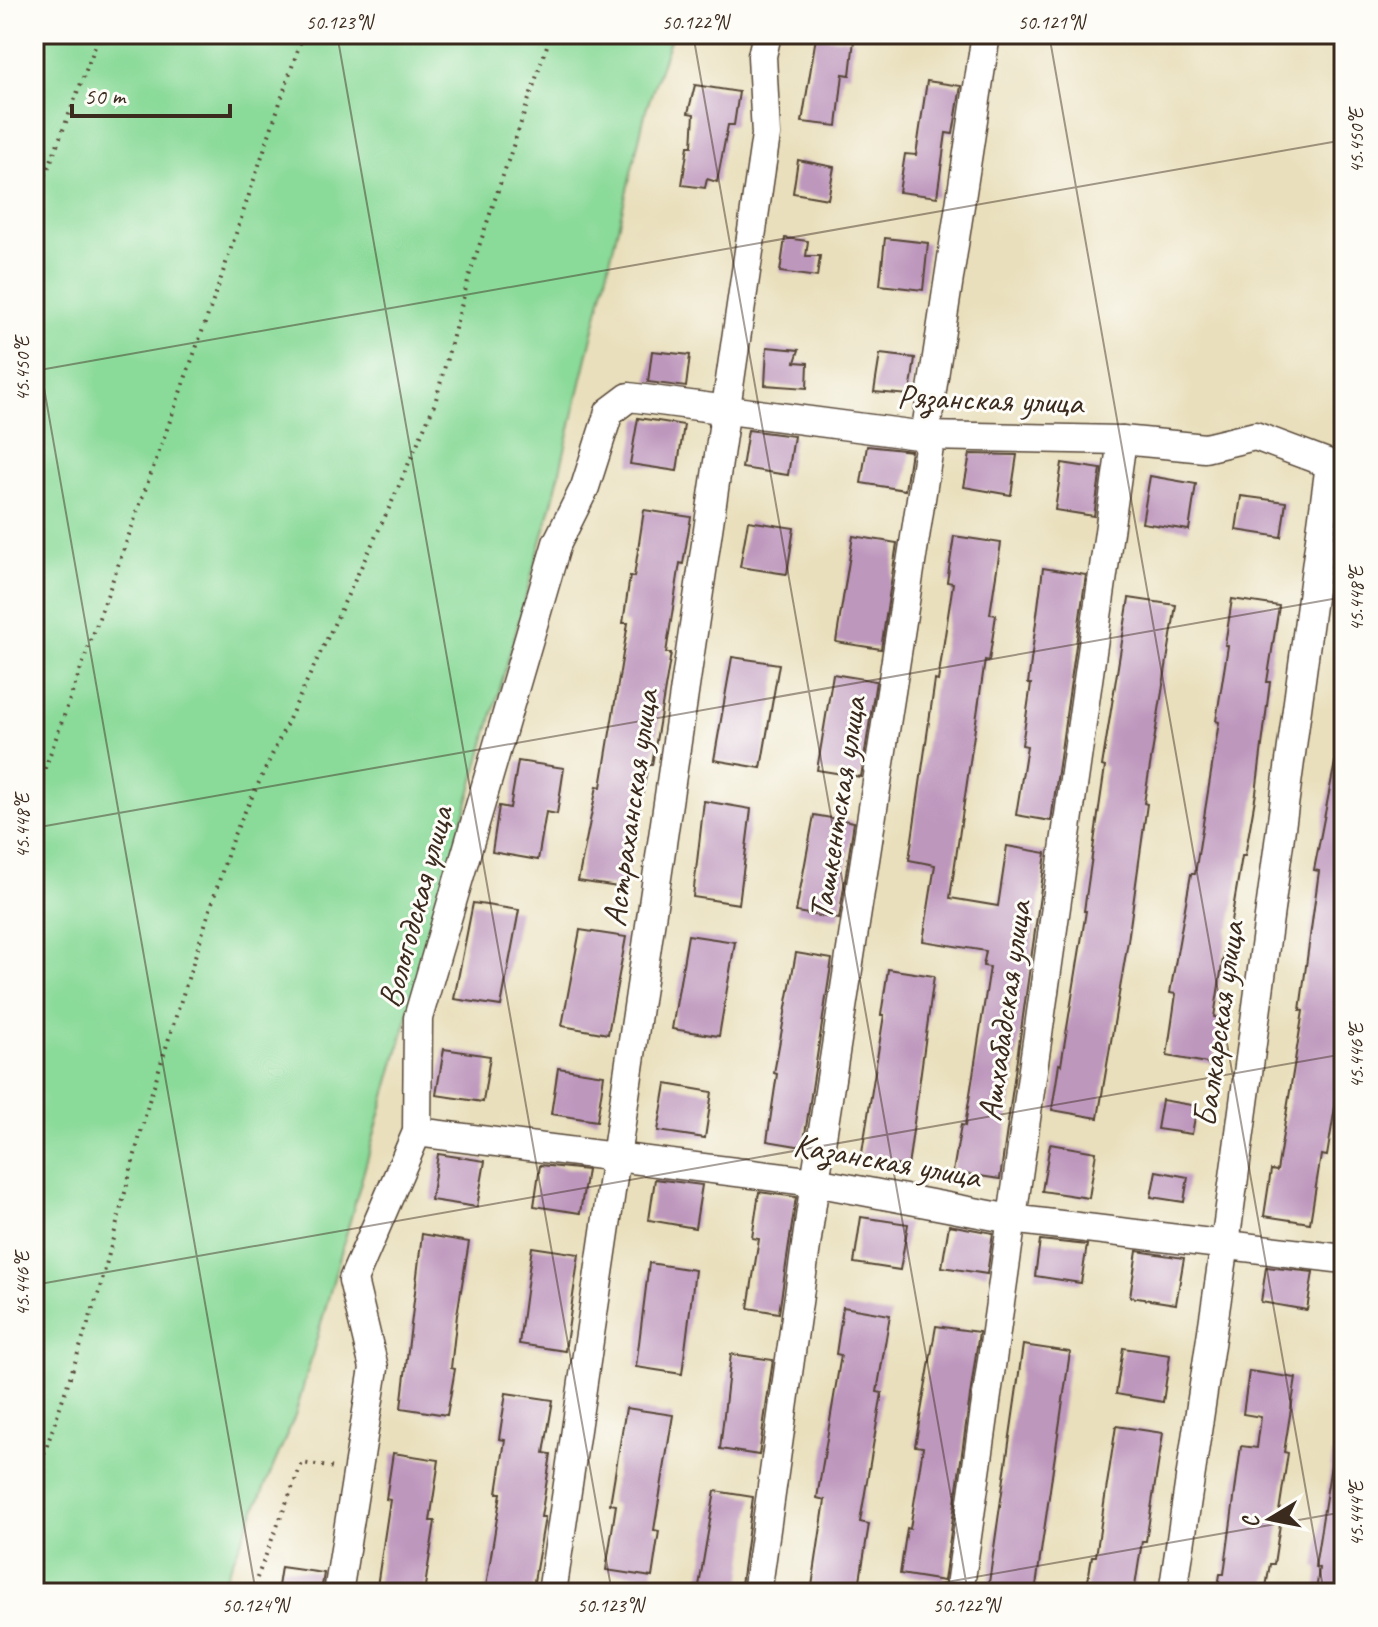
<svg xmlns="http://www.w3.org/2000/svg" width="1378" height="1627" font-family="Caveat,sans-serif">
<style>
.green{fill:#8ada99;stroke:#62825c;stroke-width:2}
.building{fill:#be97bd}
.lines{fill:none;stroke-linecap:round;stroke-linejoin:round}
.minor-casing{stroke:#554536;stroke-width:31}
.path{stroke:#554536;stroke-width:4;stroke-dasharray:2 6;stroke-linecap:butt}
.minor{stroke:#fff;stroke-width:28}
.ticks{fill:none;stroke:#3b2a1e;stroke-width:2;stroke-opacity:0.45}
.labels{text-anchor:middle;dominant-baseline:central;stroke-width:6;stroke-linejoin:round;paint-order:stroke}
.street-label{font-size:34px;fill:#3b2a1e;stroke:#fdfcf7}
.neatline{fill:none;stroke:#3b2a1e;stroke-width:3}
.ticks-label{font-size:20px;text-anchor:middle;fill:#3b2a1e}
</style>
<rect width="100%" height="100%" fill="#fdfcf7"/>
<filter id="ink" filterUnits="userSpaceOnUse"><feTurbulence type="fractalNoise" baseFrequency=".0125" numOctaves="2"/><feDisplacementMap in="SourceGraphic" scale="16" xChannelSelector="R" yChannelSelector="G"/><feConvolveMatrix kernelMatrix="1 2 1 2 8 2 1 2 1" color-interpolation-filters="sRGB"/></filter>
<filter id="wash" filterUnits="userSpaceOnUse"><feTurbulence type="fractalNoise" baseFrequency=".006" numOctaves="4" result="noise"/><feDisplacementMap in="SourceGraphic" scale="32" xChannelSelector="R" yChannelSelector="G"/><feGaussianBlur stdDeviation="1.8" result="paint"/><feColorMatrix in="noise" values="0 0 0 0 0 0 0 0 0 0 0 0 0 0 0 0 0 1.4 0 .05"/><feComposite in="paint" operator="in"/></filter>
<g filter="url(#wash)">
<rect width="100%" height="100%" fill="#e9dfbc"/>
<polygon class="green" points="34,34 672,34 646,110 554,496 295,1416 219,1593 34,1593"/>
<g id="blocks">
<g class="building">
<polygon points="816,37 854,40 850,75 843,74 837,126 802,122"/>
<polygon points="927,81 961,86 953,134 946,133 937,197 899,192 905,154 916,155"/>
<polygon points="695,85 739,92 734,125 728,125 717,182 707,179 705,188 682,185 688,146 692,146 694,114 688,113"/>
<polygon points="798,160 834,167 828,199 793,193"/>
<polygon points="785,238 808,241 806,256 820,256 817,277 780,272"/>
<polygon points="885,238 928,243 923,290 880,285"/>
<polygon points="767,347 799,350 795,362 808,363 807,388 765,385"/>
<polygon points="652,351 690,355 686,387 648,382"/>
<polygon points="880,354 915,358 910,395 874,392"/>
<polygon points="638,418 684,425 677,471 630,464"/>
<polygon points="748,430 794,436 788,475 742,468"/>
<polygon points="867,446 911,451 905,490 861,483"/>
<polygon points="970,454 1017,455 1011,495 964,487"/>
<polygon points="1062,463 1101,469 1094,516 1055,510"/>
<polygon points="1150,476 1196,484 1189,530 1142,523"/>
<polygon points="1241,496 1286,502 1281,537 1236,530"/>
<polygon points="644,510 691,517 683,564 680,563 666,653 671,653 652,765 648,765 625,888 578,881 597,786 601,787 628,623 623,623 630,576 634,577"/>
<polygon points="748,521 794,528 787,574 740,567"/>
<polygon points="853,536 897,543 881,649 836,642"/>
<polygon points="954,536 1001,543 990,614 996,615 989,661 985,660 950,898 998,906 1007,846 1046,853 1000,1179 953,1172 961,1125 965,1126 990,967 983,966 986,951 923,941 935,865 909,860 935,680 938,681 953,583 947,582"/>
<polygon points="1043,568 1086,575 1051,821 1016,815 1027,746 1022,745 1031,684 1028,684"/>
<polygon points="1129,598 1176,605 1144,803 1147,804 1128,941 1098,1118 1052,1110 1059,1064 1061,1065 1086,911 1084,911 1105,767 1102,766"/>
<polygon points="1232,599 1279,606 1267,682 1270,682 1256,793 1245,856 1242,856 1230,927 1228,927 1214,1017 1220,1018 1213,1064 1167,1056 1176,994 1170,993 1191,874 1195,874 1219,722 1216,721 1228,646 1225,645"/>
<polygon points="732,657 779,664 761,768 714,760"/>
<polygon points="833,674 876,681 861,777 817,770"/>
<polygon points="518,761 564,768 557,814 546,812 538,860 492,852 499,806 510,808"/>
<polygon points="1335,762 1344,763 1344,1052 1327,1156 1321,1155 1310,1223 1264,1216 1271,1170 1277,1171 1303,1011 1300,1010 1319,871 1314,870"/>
<polygon points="704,801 751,809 739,904 693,897"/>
<polygon points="814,815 854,822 839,919 796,912"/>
<polygon points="473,903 519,910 501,1006 454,999"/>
<polygon points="580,930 626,937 608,1034 562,1026"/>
<polygon points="688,935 735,942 719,1036 672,1029"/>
<polygon points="796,953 832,959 803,1147 767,1141 777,1074 774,1073"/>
<polygon points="888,969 934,976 908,1167 861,1159 884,1015 881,1015"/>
<polygon points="444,1049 490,1056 483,1102 436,1095"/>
<polygon points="558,1068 604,1075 597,1121 551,1114"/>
<polygon points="666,1084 712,1092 705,1138 658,1131"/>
<polygon points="1162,1100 1197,1106 1192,1134 1157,1129"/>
<polygon points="1050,1144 1096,1152 1089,1198 1042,1191"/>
<polygon points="438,1154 485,1161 477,1207 431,1200"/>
<polygon points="540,1165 587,1170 580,1213 534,1206"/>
<polygon points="1156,1171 1188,1177 1184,1202 1151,1197"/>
<polygon points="655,1179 702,1185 695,1228 649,1220"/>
<polygon points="759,1192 796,1197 779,1313 748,1308 759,1239 752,1238"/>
<polygon points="861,1217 908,1224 900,1270 854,1263"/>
<polygon points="949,1225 993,1233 987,1274 942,1267"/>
<polygon points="422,1234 469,1242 457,1315 451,1368 455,1369 447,1415 401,1408"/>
<polygon points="1040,1240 1087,1245 1081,1283 1035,1276"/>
<polygon points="532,1247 579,1254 565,1351 519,1344"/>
<polygon points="1137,1251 1184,1258 1176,1304 1130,1297"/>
<polygon points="649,1263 695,1270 682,1374 636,1367"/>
<polygon points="1266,1267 1313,1272 1307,1310 1261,1302"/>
<polygon points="843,1307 890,1315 877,1392 882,1393 860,1522 869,1524 858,1593 811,1593 825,1500 817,1498 841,1355 836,1354"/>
<polygon points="936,1326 979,1332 944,1581 900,1574 907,1528 910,1529 923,1447 915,1446"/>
<polygon points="1023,1345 1070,1352 1035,1593 1005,1593 988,1590"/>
<polygon points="1123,1348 1170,1355 1163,1402 1116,1394"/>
<polygon points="731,1354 773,1360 759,1455 720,1449"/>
<polygon points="1249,1371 1296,1378 1284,1452 1288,1453 1278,1518 1281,1518 1274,1564 1270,1564 1265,1593 1217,1593 1220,1574 1224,1574 1241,1446 1257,1448 1261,1417 1243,1414"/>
<polygon points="506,1393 553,1400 544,1453 551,1454 541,1517 545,1517 532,1593 485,1593 501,1493 497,1493 505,1440 499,1439"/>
<polygon points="626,1408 673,1415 654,1530 659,1531 652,1577 606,1570 616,1505 610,1504"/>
<polygon points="1116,1426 1163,1433 1146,1541 1142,1541 1134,1593 1086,1593 1092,1556 1096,1556"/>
<polygon points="1334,1446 1344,1446 1344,1593 1316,1593 1319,1568 1315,1567"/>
<polygon points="393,1453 439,1460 430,1521 435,1521 424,1593 376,1593 390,1500 386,1499"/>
<polygon points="715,1491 753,1497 740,1592 699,1586"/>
<polygon points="281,1567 324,1573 321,1593 277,1593"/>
</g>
</g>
</g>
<g filter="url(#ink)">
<use href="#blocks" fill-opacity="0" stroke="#554536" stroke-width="2"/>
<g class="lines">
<defs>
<g id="minor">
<polyline points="417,1132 815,1182 1011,1219 1344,1259"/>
<polyline points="338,1593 374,1368 353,1280 417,1132 418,1018 557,543 585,487 609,412 629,397 925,436 1122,440 1205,448 1255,436 1330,464 1344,465"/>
<polyline points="552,1593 766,135 762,56 767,34"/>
<polyline points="757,1593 815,1182 929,447 925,436 986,34"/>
<polyline points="959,1593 1122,440"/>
<polyline points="1173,1593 1225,1244 1330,464"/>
</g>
</defs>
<use href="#minor" class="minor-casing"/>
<g class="path">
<polyline points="34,205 100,34"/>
<polyline points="34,799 217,290 303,34"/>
<polyline points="34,1484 100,1288 149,1101 233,837 391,504 435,403 470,273 551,34"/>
<polyline points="251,1593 302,1463 336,1468"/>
</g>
<use href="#minor" class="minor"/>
</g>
</g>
<path class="ticks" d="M 337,34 L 612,1593M 693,34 L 968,1593M 1049,34 L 1324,1593M 34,331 L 256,1593M 34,371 L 1344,140M 34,828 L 1344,597M 34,1285 L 1344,1054M 884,1593 L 1344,1512"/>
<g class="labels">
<g class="street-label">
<text transform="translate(990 399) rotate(2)">Рязанская улица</text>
<text transform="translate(630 808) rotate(-82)">Астраханская улица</text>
<text transform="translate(837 808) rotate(-81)">Ташкентская улица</text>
<text transform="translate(415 907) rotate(-75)">Вологодская улица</text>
<text transform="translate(1004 1011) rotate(-82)">Ашхабадская улица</text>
<text transform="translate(1218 1024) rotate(-82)">Балкарская улица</text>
<text transform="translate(887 1160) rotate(10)">Казанская улица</text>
</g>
</g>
<rect width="1378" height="1627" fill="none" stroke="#fdfcf7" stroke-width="88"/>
<g transform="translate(1270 1519) rotate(260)" stroke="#fdfcf7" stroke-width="6" paint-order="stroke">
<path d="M0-6L14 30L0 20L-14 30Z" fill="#3b2a1e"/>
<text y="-12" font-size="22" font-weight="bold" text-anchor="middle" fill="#3b2a1e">С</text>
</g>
<path d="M72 104v12h158v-12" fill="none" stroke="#3b2a1e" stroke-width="4"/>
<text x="84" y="104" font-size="24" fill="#3b2a1e" stroke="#fdfcf7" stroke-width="6" paint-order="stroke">50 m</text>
<rect x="44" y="44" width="1290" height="1539" class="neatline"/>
<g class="ticks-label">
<text x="339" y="29">50.123°N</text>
<text x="695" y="29">50.122°N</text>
<text x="1051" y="29">50.121°N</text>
<text transform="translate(1356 141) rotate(-90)" y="7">45.450°E</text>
<text transform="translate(22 369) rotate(-90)" y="7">45.450°E</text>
<text transform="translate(1356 599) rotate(-90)" y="7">45.448°E</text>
<text transform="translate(22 826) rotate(-90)" y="7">45.448°E</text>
<text transform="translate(1356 1056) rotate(-90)" y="7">45.446°E</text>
<text transform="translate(22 1284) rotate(-90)" y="7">45.446°E</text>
<text transform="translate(1356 1514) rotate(-90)" y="7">45.444°E</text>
<text x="255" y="1612">50.124°N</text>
<text x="610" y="1612">50.123°N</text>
<text x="966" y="1612">50.122°N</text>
</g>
</svg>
